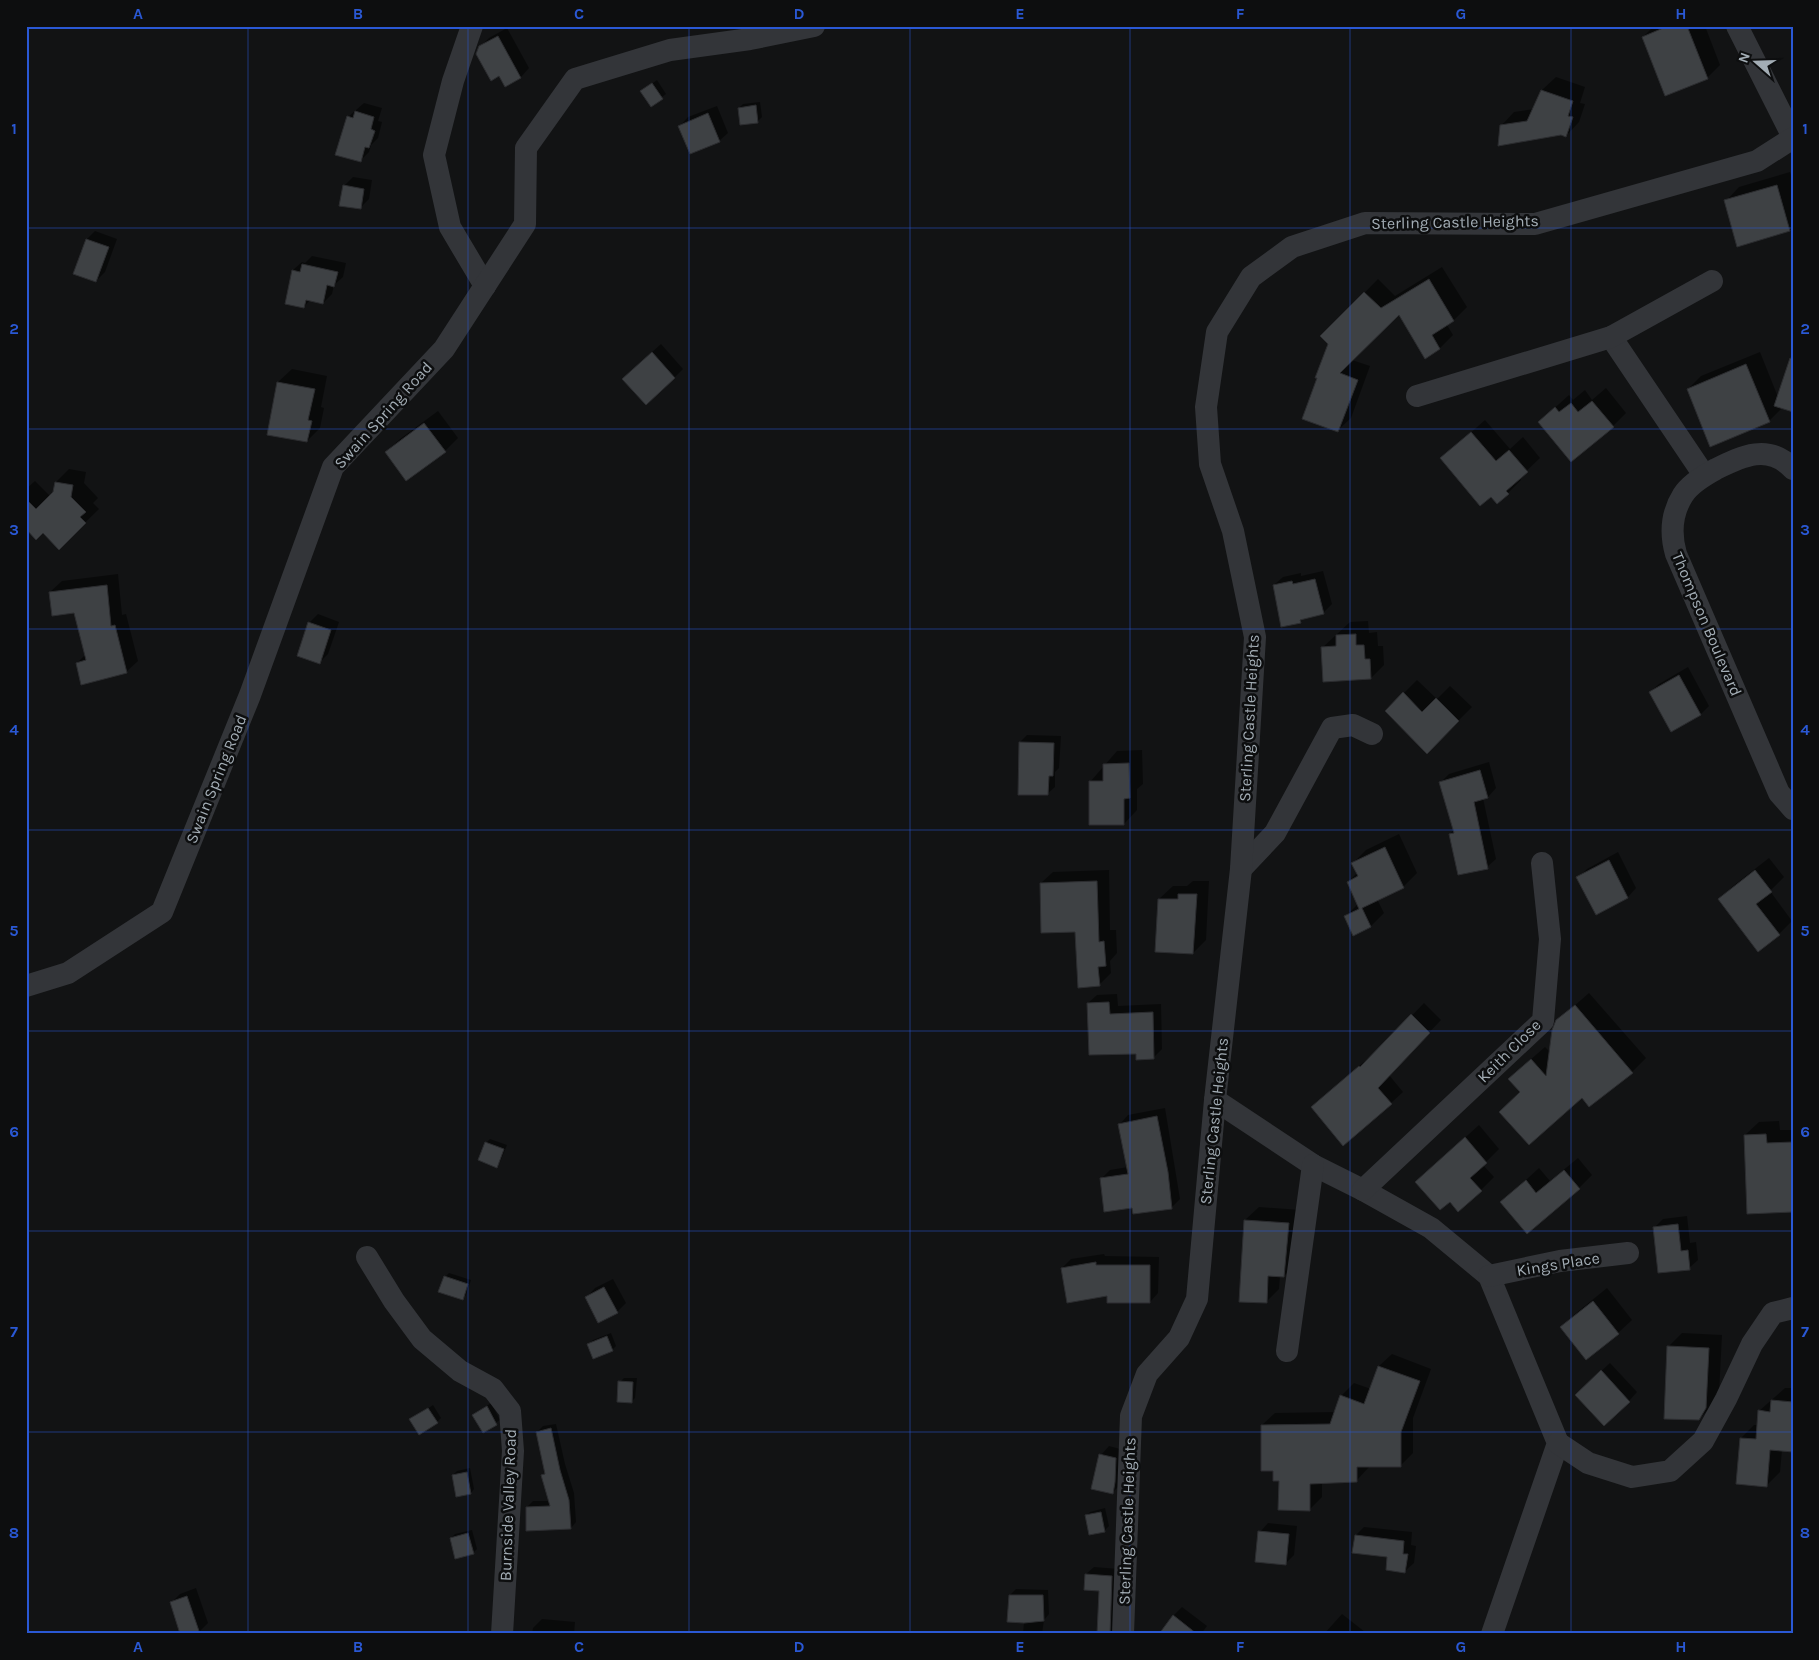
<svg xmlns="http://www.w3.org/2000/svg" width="1819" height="1660" font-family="Karla,sans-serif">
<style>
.shadow{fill:#0007}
.building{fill:#3e4144;stroke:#2c2d30}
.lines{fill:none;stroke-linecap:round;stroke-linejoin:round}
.street{stroke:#333539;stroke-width:22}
.grid{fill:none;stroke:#2a58d4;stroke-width:1;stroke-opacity:0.55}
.labels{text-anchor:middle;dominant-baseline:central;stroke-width:5;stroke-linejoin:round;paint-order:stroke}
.street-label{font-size:16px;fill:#a3adb5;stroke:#0d0e0f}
.neatline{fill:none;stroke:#2a58d4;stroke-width:2}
.grid-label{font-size:16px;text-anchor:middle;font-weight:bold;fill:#2a58d4}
</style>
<rect width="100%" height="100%" fill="#121314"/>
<g class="shadow">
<polygon points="1654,26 1705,26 1720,65 1707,78 1643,37"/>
<polygon points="507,28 529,68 521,77 506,85 480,47 489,38"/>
<polygon points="1556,77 1585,87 1580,103 1585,104 1579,122 1566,136 1501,126 1514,112 1534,109 1542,90"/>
<polygon points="657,80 666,94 651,105 642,91"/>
<polygon points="760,102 762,117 758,121 741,124 739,108 743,104"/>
<polygon points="364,103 382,108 378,121 382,122 378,138 371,145 369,152 360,161 348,117"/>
<polygon points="717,106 728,133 719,141 680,126 688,117"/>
<polygon points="1790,172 1793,181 1793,227 1790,230 1726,201 1739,187"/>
<polygon points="353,177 372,180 369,199 360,208 344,186"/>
<polygon points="95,231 117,239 105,272 96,281 87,239"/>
<polygon points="312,256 346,263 343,277 334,285 332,294 323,303 310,300 304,307 293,270 302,262 305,263"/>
<polygon points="1442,267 1467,307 1454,320 1447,325 1453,335 1440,348 1399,313 1352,360 1370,366 1351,418 1337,431 1329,344 1322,336 1378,279 1395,296"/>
<polygon points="661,344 683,369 674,378 632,370"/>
<polygon points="1760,352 1778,397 1793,354 1793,411 1783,407 1769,421 1688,389 1701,376"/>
<polygon points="292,369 327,376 321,407 324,408 320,428 307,441 278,382"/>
<polygon points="1606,388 1626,413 1613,426 1539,422 1569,395 1573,400 1585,390 1592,400"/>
<polygon points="438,411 458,438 445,451 386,452 400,439"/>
<polygon points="1485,420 1510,449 1523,437 1540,458 1519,478 1521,480 1508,493 1491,495 1441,459"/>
<polygon points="69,469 86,472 84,483 98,498 93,503 99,509 59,548 43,532 28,529 26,531 26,489 35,481 50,496 54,492 56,482"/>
<polygon points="1323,571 1332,604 1323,613 1303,618 1300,621 1274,585 1283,577 1301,573 1301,576"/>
<polygon points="118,574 122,615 126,614 138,661 126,672 77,663 86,654 75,612 50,592 62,581"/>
<polygon points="318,614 339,622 328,654 320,662 309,623"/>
<polygon points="1368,621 1369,633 1377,632 1378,646 1383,646 1384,665 1371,678 1322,648 1350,622"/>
<polygon points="1688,667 1709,706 1701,714 1672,731 1650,692 1659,684"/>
<polygon points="1417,680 1437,699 1450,686 1472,707 1427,752 1386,711"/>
<polygon points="1027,735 1061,736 1059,768 1055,772 1055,787 1047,794 1020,742"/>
<polygon points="1142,750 1143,784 1137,789 1137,810 1124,824 1090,782 1117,751"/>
<polygon points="1489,762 1496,788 1488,797 1483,798 1496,859 1487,867 1450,834 1454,830 1441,782 1449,774"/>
<polygon points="1399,834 1417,873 1403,887 1377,899 1384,913 1371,926 1354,934 1346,916 1358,904 1348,882 1357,873 1353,863 1366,850"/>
<polygon points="1618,852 1636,888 1628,897 1597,914 1578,878 1587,869"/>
<polygon points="1769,858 1784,877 1770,891 1792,921 1779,934 1720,899 1733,886"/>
<polygon points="1109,870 1110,930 1116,930 1117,953 1110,961 1111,973 1099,985 1076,930 1041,883 1053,872"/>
<polygon points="1193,881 1209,881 1206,940 1193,953 1159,899 1173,886 1187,886"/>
<polygon points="1589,993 1646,1058 1632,1072 1590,1105 1582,1096 1521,1092 1523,1066 1545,1047 1550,1052 1557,1021"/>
<polygon points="1117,994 1118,1006 1161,1004 1162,1049 1153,1058 1137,1053 1088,1003 1097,995"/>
<polygon points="1424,1003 1441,1020 1389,1075 1403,1092 1391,1103 1312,1107 1372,1055 1373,1056"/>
<polygon points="1165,1108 1180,1199 1171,1208 1133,1207 1102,1178 1110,1170 1128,1167 1120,1124 1128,1115"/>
<polygon points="1779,1121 1780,1130 1793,1130 1793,1211 1745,1135 1759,1122"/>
<polygon points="1479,1125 1499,1149 1483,1165 1494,1177 1481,1190 1450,1200 1416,1182"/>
<polygon points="490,1139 507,1145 500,1162 496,1166 486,1143"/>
<polygon points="1578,1158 1592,1175 1579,1188 1502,1202 1539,1168 1550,1181"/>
<polygon points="1259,1207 1301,1210 1297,1263 1284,1276 1280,1276 1279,1289 1266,1302 1245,1220"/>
<polygon points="1687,1216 1690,1243 1696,1242 1698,1260 1689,1268 1655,1227 1663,1219"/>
<polygon points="1104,1254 1105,1256 1159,1257 1158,1293 1150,1302 1109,1294 1062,1268 1071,1259"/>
<polygon points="449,1273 471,1280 466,1295 462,1299 445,1277"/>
<polygon points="613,1279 626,1303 617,1312 587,1297 595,1288"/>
<polygon points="1607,1288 1632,1320 1618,1333 1587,1358 1562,1327 1575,1314"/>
<polygon points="611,1333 616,1346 612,1350 589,1344 593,1340"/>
<polygon points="1682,1333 1722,1335 1719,1394 1712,1406 1699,1419 1668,1347"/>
<polygon points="1392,1354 1431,1369 1413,1418 1413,1453 1400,1466 1370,1466 1357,1480 1322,1482 1322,1497 1309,1510 1280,1480 1274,1470 1262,1425 1275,1413 1336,1412 1341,1396 1354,1383 1371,1389 1379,1366"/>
<polygon points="1610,1363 1637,1392 1629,1401 1585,1386"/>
<polygon points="624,1378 637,1378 635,1398 631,1402 620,1382"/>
<polygon points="1785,1388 1793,1388 1793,1450 1782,1450 1780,1472 1767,1485 1741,1438 1754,1425 1758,1425 1759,1411"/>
<polygon points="491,1403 500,1420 483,1431 474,1415"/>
<polygon points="433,1405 441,1418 437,1422 411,1420"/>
<polygon points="556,1424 565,1464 574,1493 576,1522 571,1528 527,1507 533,1501 550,1501 543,1475 546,1473 537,1432 543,1426"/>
<polygon points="1109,1446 1124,1450 1121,1484 1112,1493 1101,1455"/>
<polygon points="470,1468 474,1489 471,1493 453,1475 457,1471"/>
<polygon points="1105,1508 1109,1526 1105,1530 1086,1516 1090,1512"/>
<polygon points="1268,1523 1297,1526 1294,1555 1285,1564 1260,1532"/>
<polygon points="1364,1527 1412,1532 1411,1545 1416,1546 1414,1563 1405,1571 1388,1556 1356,1535"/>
<polygon points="472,1530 477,1549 473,1553 451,1538 455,1534"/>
<polygon points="1094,1567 1119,1569 1118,1634 1098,1634 1101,1590 1086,1574"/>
<polygon points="196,1588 208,1623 199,1632 171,1603 180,1594"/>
<polygon points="1016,1589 1048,1590 1049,1614 1044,1620 1042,1634 1023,1634 1024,1622 1010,1595"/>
<polygon points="1182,1607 1207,1626 1201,1634 1162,1634 1173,1616"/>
<polygon points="1342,1614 1365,1632 1382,1634 1324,1634"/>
<polygon points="542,1619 575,1622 574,1634 532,1634 533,1628"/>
</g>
<g class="building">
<polygon points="1668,26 1687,26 1708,79 1665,96 1642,37"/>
<polygon points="498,36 521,78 505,87 499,76 491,81 476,54 479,46"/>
<polygon points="652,83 663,99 651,107 640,91"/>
<polygon points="1541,90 1573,101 1568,116 1573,117 1566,137 1561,135 1498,146 1500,125 1527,121"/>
<polygon points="756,105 758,123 740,125 738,108"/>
<polygon points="355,111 374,117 371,129 375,131 369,148 365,147 361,162 335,155 347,116 353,118"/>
<polygon points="708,113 720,142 690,154 678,126"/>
<polygon points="343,185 364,189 361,209 339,206"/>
<polygon points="1777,185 1790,231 1737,247 1724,200"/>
<polygon points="86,239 109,247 96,282 73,274"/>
<polygon points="302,264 338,272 334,287 327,285 323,304 306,300 304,308 285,304 292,270 300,272"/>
<polygon points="1429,279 1454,321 1432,335 1440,349 1425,359 1399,315 1340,373 1358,380 1338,432 1302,419 1317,378 1315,378 1328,344 1320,336 1364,292 1381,308"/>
<polygon points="652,352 675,378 646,405 622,379"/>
<polygon points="1790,358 1793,359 1793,412 1774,406"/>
<polygon points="1746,364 1770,422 1710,447 1687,389"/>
<polygon points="277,382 315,389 308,420 312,421 307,442 267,435"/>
<polygon points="1592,401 1614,427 1571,462 1538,422 1555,407 1559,412 1571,403 1578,412"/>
<polygon points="424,423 446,452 406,481 385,452"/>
<polygon points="1471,432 1496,461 1509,450 1528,472 1506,491 1509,494 1497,504 1491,497 1480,506 1440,458"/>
<polygon points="55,482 73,485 71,497 86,512 80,517 86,523 59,550 43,533 36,540 26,529 26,499 36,509 53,492"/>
<polygon points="1315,579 1324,614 1300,620 1301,623 1281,627 1273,585 1292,581 1293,584"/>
<polygon points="107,585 111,626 115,625 127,673 81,685 76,663 86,660 74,613 52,616 49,592"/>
<polygon points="308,622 331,630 320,664 297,656"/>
<polygon points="1356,634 1356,645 1364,645 1365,659 1370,659 1371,679 1323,682 1321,647 1336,646 1336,635"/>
<polygon points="1679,675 1701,715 1671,732 1649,692"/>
<polygon points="1403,692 1422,712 1436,698 1459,721 1427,754 1385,711"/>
<polygon points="1019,742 1054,743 1053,776 1049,776 1048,795 1018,795"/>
<polygon points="1129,763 1130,798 1124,799 1124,825 1089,825 1089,781 1103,781 1103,764"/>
<polygon points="1480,770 1488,798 1474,802 1488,869 1458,875 1449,834 1454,833 1439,782"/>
<polygon points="1385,847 1404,888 1362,908 1371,927 1353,936 1344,916 1359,909 1347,882 1358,876 1351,863"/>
<polygon points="1609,860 1628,898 1596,915 1576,877"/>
<polygon points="1755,870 1772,892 1756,904 1780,935 1758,952 1718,899"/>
<polygon points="1097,881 1099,942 1104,941 1106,966 1098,967 1100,986 1078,988 1075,932 1041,933 1040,883"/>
<polygon points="1178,894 1197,894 1193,954 1155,952 1158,899 1178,899"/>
<polygon points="1109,1002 1110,1014 1153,1012 1154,1059 1136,1060 1136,1054 1089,1055 1087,1003"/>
<polygon points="1575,1005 1633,1073 1589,1107 1582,1098 1529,1145 1499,1112 1520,1092 1508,1079 1531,1059 1546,1076 1552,1030 1556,1020"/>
<polygon points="1411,1014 1430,1033 1378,1088 1392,1104 1343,1146 1311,1107 1359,1066 1360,1067"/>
<polygon points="1157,1116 1168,1172 1172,1209 1133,1214 1132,1208 1104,1212 1100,1178 1128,1174 1118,1124"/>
<polygon points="1766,1134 1767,1143 1793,1142 1793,1212 1747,1214 1744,1135"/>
<polygon points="1465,1137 1487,1163 1470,1178 1482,1191 1458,1212 1450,1202 1440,1210 1415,1182"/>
<polygon points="485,1142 504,1149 497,1168 478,1160"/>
<polygon points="1564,1170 1580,1189 1527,1234 1500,1202 1526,1180 1536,1193"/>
<polygon points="1244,1220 1289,1223 1284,1277 1268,1276 1267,1303 1239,1302"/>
<polygon points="1678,1224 1681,1251 1688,1250 1690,1270 1658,1273 1653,1227"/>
<polygon points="1096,1262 1096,1265 1150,1265 1150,1303 1107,1303 1107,1296 1067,1303 1061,1268"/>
<polygon points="444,1276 468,1284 463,1300 438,1292"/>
<polygon points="604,1287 618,1313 598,1323 585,1297"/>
<polygon points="1593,1301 1619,1334 1586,1360 1560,1327"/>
<polygon points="607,1336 613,1351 593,1359 587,1344"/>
<polygon points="1667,1346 1709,1348 1706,1408 1699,1420 1664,1419"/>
<polygon points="1378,1366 1420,1381 1401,1432 1401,1467 1357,1467 1357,1482 1310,1484 1310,1511 1278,1510 1279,1481 1273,1481 1273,1471 1261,1471 1261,1425 1330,1424 1340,1395 1364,1404"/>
<polygon points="1601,1370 1630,1402 1604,1426 1575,1395"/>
<polygon points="618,1381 633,1382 632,1403 617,1402"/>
<polygon points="1771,1400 1793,1402 1793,1452 1770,1450 1767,1487 1736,1484 1740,1438 1756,1439 1758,1410 1770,1412"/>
<polygon points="487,1406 497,1425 483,1433 472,1415"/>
<polygon points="428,1408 438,1423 419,1435 409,1419"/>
<polygon points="551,1428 560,1470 569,1500 571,1529 526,1531 526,1507 550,1506 541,1475 545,1474 536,1432"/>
<polygon points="1099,1454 1116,1458 1115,1482 1113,1494 1091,1489"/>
<polygon points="467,1472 471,1494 456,1497 452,1475"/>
<polygon points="1101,1512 1105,1532 1089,1535 1085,1515"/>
<polygon points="1258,1531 1289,1534 1286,1565 1255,1562"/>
<polygon points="468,1533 474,1554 455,1559 450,1538"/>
<polygon points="1355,1535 1404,1541 1403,1554 1408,1554 1405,1573 1386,1570 1387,1557 1352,1553"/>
<polygon points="1085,1574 1112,1576 1110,1634 1097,1634 1099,1591 1084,1590"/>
<polygon points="1009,1595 1043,1595 1044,1621 1024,1623 1007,1622"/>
<polygon points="187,1596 200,1634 180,1634 170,1602"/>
<polygon points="1173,1615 1197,1634 1159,1634"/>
</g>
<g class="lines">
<g class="street">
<polyline points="472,26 453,81 434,155 450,227 485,286"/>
<polyline points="1737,26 1793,137"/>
<polyline points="1611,337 1704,475"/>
<polyline points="1417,396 1611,337 1712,281"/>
<path d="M 1793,469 C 1769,443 1742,456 1716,469 C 1705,475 1690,484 1683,495 C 1671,514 1670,533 1676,554 L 1779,793 L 1793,809"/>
<polyline points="1241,869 1275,833 1332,728 1353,725 1372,734"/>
<polyline points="26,986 68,973 162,912 250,695 333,467 444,349 525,224 526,148 575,79 670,50 750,39 814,26"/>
<polyline points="1215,1100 1313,1165 1363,1190 1431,1228 1489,1276 1558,1443 1492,1634"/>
<polyline points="1363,1190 1543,1021 1550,939 1542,863"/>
<polyline points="367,1257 394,1301 422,1339 460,1371 493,1389 510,1411 513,1451 502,1634"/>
<polyline points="1489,1276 1560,1261 1628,1253"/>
<polyline points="1287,1351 1313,1165"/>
<polyline points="1558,1443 1588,1463 1632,1477 1670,1471 1703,1441 1726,1399 1752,1344 1773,1313 1793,1308"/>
<polyline points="1123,1634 1131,1416 1147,1374 1179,1338 1197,1299 1215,1100 1241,869 1255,637 1233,531 1210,464 1206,407 1217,332 1251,277 1292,247 1365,223 1535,224 1757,161 1793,138"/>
</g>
</g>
<path class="grid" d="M 248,26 L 248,1634M 468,26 L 468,1634M 689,26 L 689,1634M 910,26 L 910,1634M 1130,26 L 1130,1634M 1350,26 L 1350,1634M 1571,26 L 1571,1634M 26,228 L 1793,228M 26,429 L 1793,429M 26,629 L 1793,629M 26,830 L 1793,830M 26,1031 L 1793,1031M 26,1231 L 1793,1231M 26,1432 L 1793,1432"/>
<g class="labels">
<g class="street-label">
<text transform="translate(1455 222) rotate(-1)">Sterling Castle Heights</text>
<text transform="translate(383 415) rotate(-48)">Swain Spring Road</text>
<text transform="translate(1707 624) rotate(67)">Thompson Boulevard</text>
<text transform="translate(1249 718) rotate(-87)">Sterling Castle Heights</text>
<text transform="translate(216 779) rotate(-68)">Swain Spring Road</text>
<text transform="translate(1509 1051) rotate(-45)">Keith Close</text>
<text transform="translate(1214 1121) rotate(-84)">Sterling Castle Heights</text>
<text transform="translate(1558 1264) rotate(-9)">Kings Place</text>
<text transform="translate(508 1505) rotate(-88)">Burnside Valley Road</text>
<text transform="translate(1127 1521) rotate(-88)">Sterling Castle Heights</text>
</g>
</g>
<rect width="1819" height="1660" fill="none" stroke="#0d0e0f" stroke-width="55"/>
<g transform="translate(1756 62) rotate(290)" stroke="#0d0e0f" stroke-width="4" paint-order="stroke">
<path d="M0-4L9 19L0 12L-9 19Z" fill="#a3adb5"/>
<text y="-8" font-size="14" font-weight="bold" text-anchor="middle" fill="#a3adb5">N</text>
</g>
<rect x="28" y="28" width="1764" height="1604" class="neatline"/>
<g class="grid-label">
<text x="138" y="19">A</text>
<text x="358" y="19">B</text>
<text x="579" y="19">C</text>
<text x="799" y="19">D</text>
<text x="1020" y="19">E</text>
<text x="1240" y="19">F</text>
<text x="1461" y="19">G</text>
<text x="1681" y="19">H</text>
<text x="14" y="134">1</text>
<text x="1805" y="134">1</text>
<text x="14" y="334">2</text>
<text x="1805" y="334">2</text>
<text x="14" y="535">3</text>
<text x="1805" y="535">3</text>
<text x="14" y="735">4</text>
<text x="1805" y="735">4</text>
<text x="14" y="936">5</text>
<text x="1805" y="936">5</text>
<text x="14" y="1137">6</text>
<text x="1805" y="1137">6</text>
<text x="14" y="1337">7</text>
<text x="1805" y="1337">7</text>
<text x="14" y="1538">8</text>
<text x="1805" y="1538">8</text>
<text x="138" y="1652">A</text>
<text x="358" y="1652">B</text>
<text x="579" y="1652">C</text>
<text x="799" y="1652">D</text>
<text x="1020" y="1652">E</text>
<text x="1240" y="1652">F</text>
<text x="1461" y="1652">G</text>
<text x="1681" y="1652">H</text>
</g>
</svg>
